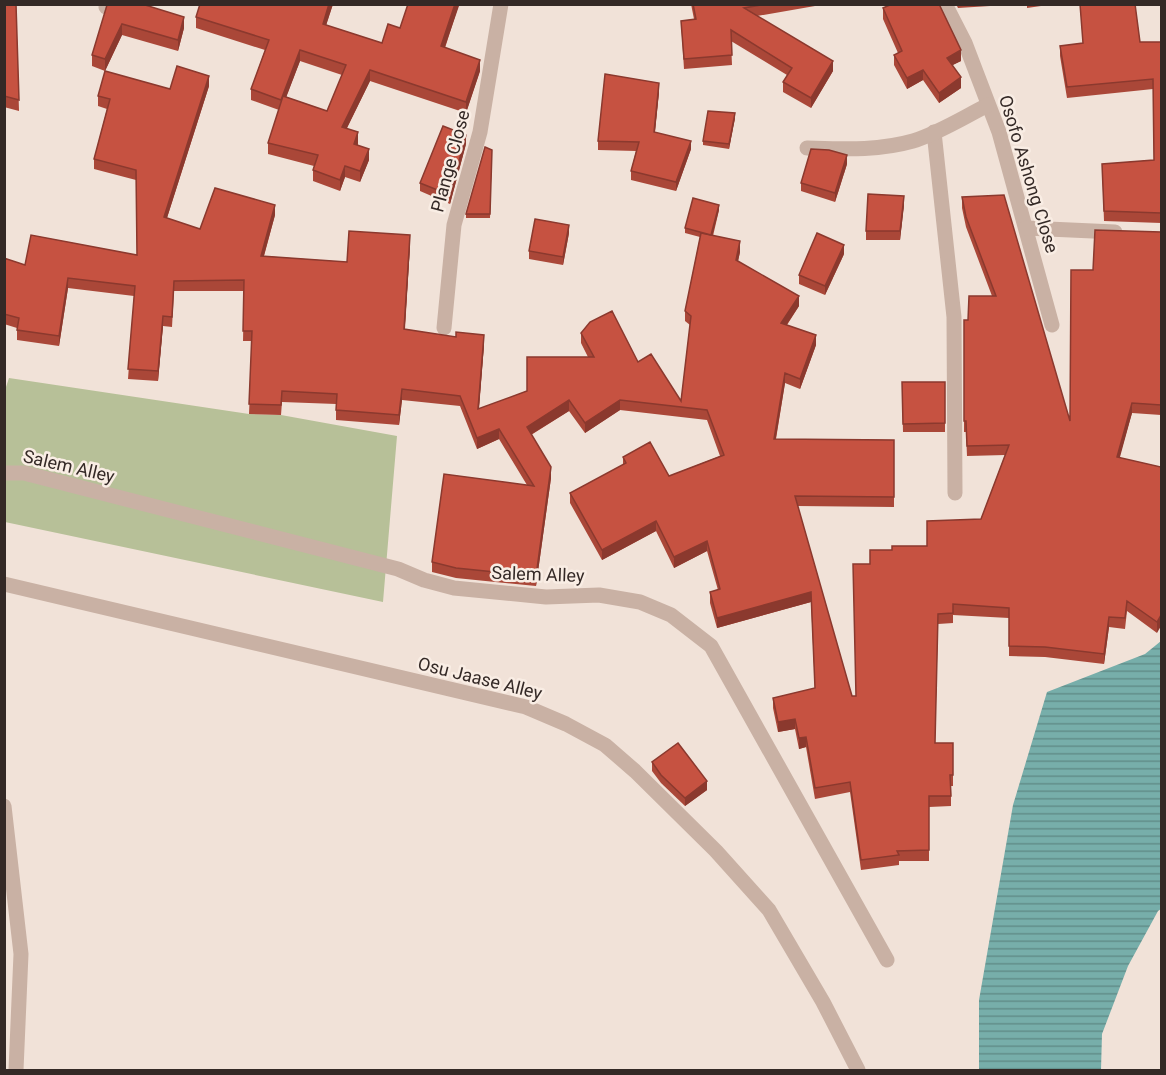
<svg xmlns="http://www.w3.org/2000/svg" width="1166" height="1075" font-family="Roboto,sans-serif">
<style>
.green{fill:#b7c098}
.water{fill:url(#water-rules)}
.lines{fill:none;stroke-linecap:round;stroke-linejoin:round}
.minor{stroke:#c9b1a4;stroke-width:15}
.wall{fill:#aa4738;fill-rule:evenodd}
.shaded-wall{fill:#8b392e}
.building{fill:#c65241;stroke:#8b392e;stroke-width:1.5}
.labels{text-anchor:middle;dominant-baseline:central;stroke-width:5;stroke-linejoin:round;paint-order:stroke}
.street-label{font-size:18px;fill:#342926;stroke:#f9ede4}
</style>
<defs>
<pattern id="water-rules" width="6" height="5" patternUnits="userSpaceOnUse" patternTransform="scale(1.5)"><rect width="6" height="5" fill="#77aeaa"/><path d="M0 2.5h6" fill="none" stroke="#628e8a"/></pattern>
</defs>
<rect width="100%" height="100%" fill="#f1e2d8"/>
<polygon class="green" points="9,378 249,414 281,415 397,436 383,602 5,522 4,393"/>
<polygon class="water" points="1161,641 1161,909 1158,911 1128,966 1102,1034 1101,1070 979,1070 979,1000 1013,805 1047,692 1145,654"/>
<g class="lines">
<g class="minor">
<polyline points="945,4 965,43 999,132 1052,325"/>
<polyline points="106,7 107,4"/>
<polyline points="934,132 954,317 955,493"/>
<path d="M 807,148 C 843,149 878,151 913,141 C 939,133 964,117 988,105"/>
<polyline points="1026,228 1115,232"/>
<polyline points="444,328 454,225 480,132 501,4"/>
<polyline points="4,473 24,473 398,569 424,580 454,588 546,597 599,595 640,602 671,615 711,646 887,960"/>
<polyline points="4,584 526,707 566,724 605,745 635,771 716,851 769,910 823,1002 858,1070"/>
<polyline points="4,806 21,954 16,1070"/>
</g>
</g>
<g class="wall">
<polygon points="4,4 16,4 19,111 4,107"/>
<polygon points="109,4 184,28 178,51 122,35 105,71 92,66 92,55"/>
<path d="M 333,4 L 326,25 L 382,43 L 400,28 L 459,4 L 445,48 L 480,71 L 466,113 L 370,81 L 347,128 L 358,143 L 358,145 L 369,160 L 360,182 L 345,177 L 340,191 L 313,181 L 313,170 L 314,166 L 268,154 L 268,143 L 279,110 L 251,100 L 251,89 L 265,50 L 196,28 L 196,17 ZM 300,61 L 342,75 L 327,111 L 286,97 Z"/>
<polygon points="691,4 815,4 815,6 757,16 833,71 811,108 783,92 783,82 787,75 731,41 732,65 684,69 681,21 694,19"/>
<polygon points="956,4 1023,4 958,8"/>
<polygon points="1027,4 1055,4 1027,8"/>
<polygon points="1080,4 1135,4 1140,42 1161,42 1161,223 1104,221 1102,164 1154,160 1153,89 1067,98 1060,56 1060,46 1083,43"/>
<polygon points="883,8 961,61 952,65 961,88 939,103 923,80 907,89 894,65 894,55 898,53 883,19"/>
<polygon points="209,86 167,218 200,229 275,215 264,256 347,262 410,246 405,329 484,345 479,409 527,391 588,357 581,343 581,333 638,362 681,401 690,325 685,321 685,311 700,237 685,233 685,228 719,210 713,236 740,252 738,261 799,306 787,325 816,345 800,389 785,383 776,439 894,440 894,507 797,506 852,696 856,696 870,564 892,550 927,546 981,519 1005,455 967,456 966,432 964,432 964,320 968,320 992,296 966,227 962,208 962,197 1070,421 1093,270 1161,232 1161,415 1132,413 1119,458 1161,467 1157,633 1127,611 1125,629 1109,627 1104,664 1045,657 1009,656 1009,618 953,615 953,623 938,624 935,743 953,743 953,786 951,786 951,806 929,807 929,861 899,861 899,865 861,870 850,792 815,799 806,747 799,749 795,729 778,732 773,708 773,698 815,689 811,602 717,628 710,603 710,592 718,590 707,551 674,568 656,531 602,560 570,503 570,493 623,465 623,457 669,476 720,456 707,420 620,410 585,433 569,411 531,435 551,478 536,586 456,578 432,572 432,562 527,485 499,439 477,449 460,406 402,400 399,425 336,420 336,404 282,402 281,415 249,414 252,341 243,341 244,291 174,291 172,327 163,326 158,381 128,379 134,296 68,288 59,346 17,340 17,328 4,324 4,258 25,265 137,255 136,180 94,169 94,159 107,109 98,106 98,96"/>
<polygon points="659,92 655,132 691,149 676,191 631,180 631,171 636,151 598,150 598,141"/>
<polygon points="735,118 729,149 703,145 703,141"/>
<polygon points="466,144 450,204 420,191 420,183"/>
<polygon points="492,150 490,218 466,218 466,214"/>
<polygon points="847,164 835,202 801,191 801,183"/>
<polygon points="904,205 900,240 866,240 866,231"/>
<polygon points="569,233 563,265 529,259 529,251"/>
<polygon points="844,254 825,295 799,284 799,275"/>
<polygon points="902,382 945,382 945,432 903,432"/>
<polygon points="652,762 707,790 685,806 661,783 652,771"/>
</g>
<g class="shaded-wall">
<polygon points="329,4 333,4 323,35 323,24"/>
<polygon points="455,4 459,4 459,6 441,58 441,46"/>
<polygon points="184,17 184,28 178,51 178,40"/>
<polygon points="122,24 122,35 105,71 105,59"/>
<polygon points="300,50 300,61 281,111 281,100"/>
<polygon points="961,50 961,61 947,68 947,58"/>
<polygon points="480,60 480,71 466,113 466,102"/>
<polygon points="833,61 833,71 811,108 811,98"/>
<polygon points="370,70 370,81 342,138 342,127"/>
<polygon points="923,70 923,80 907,89 907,78"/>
<polygon points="209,76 209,86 164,227 164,217"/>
<polygon points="961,77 961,88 939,103 939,93"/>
<polygon points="659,83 659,92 654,141 654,132"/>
<polygon points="735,113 735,118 729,149 729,144"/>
<polygon points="358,132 358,143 354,155 354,144"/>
<polygon points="466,135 466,144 450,204 450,195"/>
<polygon points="691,141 691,149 676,191 676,182"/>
<polygon points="369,149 369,160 360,182 360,171"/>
<polygon points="847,155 847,164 835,202 835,193"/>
<polygon points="345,166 345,177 340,191 340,180"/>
<polygon points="904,196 904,205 900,240 900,231"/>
<polygon points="275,205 275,215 261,266 261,256"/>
<polygon points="719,205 719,210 711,240 711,235"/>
<polygon points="569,225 569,233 563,265 563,257"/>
<polygon points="410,235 410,246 404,339 404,329"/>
<polygon points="740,241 740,252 736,270 736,260"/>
<polygon points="844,245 844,254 825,295 825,286"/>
<polygon points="68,278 68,288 59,346 59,336"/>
<polygon points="799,296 799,306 781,333 781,323"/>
<polygon points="163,316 163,326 158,381 158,371"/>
<polygon points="484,335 484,345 478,419 478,409"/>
<polygon points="816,335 816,345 800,389 800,379"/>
<polygon points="785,373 785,383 774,449 774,439"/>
<polygon points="402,389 402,400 399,425 399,415"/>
<polygon points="569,400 569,411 527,437 527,427"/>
<polygon points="620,400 620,410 585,433 585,423"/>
<polygon points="1132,403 1132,413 1117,468 1117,457"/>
<polygon points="499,429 499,439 477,449 477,438"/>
<polygon points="551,467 551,478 536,586 536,576"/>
<polygon points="656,521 656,531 602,560 602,550"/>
<polygon points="707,541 707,551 674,568 674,557"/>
<polygon points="811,592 811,602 717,628 717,618"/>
<polygon points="1161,615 1161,626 1157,633 1157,622"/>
<polygon points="1109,617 1109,627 1104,664 1104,654"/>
<polygon points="795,719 795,729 778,732 778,722"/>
<polygon points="806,737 806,747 799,749 799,738"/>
<polygon points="707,781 707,790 685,806 685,798"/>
</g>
<g class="building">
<polygon points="4,4 16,4 19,100 4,96"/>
<polygon points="109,4 142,4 184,17 178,40 122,24 105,59 92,55 107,5"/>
<polygon points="200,4 329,4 323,24 382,43 388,24 400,28 408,4 455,4 441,46 480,60 466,102 370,70 342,127 358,132 354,144 369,149 360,171 345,166 340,180 313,170 318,155 268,143 283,96 327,111 346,65 300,50 281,100 251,89 269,40 196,17"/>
<polygon points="693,4 766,4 744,8 833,61 811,98 783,82 792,68 731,30 732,55 684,59 681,21 696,19"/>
<polygon points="892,4 939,4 961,50 947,58 961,77 939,93 923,70 907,78 894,55 902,51 883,8"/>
<polygon points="1080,4 1135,4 1140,42 1161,42 1161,213 1104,211 1102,164 1154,160 1153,79 1067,87 1060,46 1083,43"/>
<polygon points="177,66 209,76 164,217 200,229 215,188 275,205 261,256 347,262 349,231 410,235 404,329 456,337 456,332 484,335 478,409 527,391 527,357 594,357 581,333 590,322 612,311 638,362 651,354 681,401 691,316 685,311 701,233 740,241 736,260 799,296 781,323 816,335 800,379 785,373 774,439 894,440 894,497 795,496 852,696 856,696 853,564 870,564 870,550 892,550 892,546 927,546 927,521 981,519 1009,445 967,446 966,421 964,421 964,320 968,320 969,296 996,296 966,217 962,197 1004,195 1070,421 1071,270 1093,270 1095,230 1161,232 1161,405 1132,403 1117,457 1161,467 1161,615 1157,622 1127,601 1125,618 1109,617 1104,654 1045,647 1009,646 1009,608 953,604 953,613 938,614 935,743 953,743 953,775 950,775 951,796 929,796 929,850 897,851 899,855 861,860 850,782 815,788 806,737 799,738 795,719 778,722 773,698 815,688 811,592 717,618 710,592 720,589 707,541 674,557 656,521 602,550 570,493 626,463 623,457 650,442 669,476 724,455 707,410 620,400 585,423 569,400 527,427 551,467 536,576 456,568 432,562 444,474 534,486 499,429 477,438 460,396 402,389 399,415 336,410 337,394 282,391 281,405 249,404 252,331 243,331 244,280 174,281 172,317 163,316 158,371 128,369 135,286 68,278 59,336 17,330 19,318 4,314 4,258 25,265 31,235 137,255 136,170 94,159 110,99 98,96 105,71 170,89"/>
<polygon points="605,74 659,83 654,132 691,141 676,182 631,171 639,142 598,141"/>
<polygon points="708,111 735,113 729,144 703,141"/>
<polygon points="443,126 466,135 450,195 420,183"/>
<polygon points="485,147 492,150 490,214 466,214"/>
<polygon points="811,149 829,150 847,155 835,193 801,183"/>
<polygon points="868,194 904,196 900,231 866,231"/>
<polygon points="693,198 719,205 711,235 685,228"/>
<polygon points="535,219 569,225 563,257 529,251"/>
<polygon points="817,233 844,245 825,286 799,275"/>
<polygon points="902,382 945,382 945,423 903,424"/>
<polygon points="678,743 707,781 685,798 661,775 652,762"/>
</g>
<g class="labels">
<g class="street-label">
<text transform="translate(450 161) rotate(-75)">Plange Close</text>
<text transform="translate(1029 174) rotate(73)">Osofo Ashong Close</text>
<text transform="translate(69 466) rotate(13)">Salem Alley</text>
<text transform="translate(538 574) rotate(2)">Salem Alley</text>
<text transform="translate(480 678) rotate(14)">Osu Jaase Alley</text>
</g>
</g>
<rect width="1166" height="1075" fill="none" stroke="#342926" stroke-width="12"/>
</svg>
